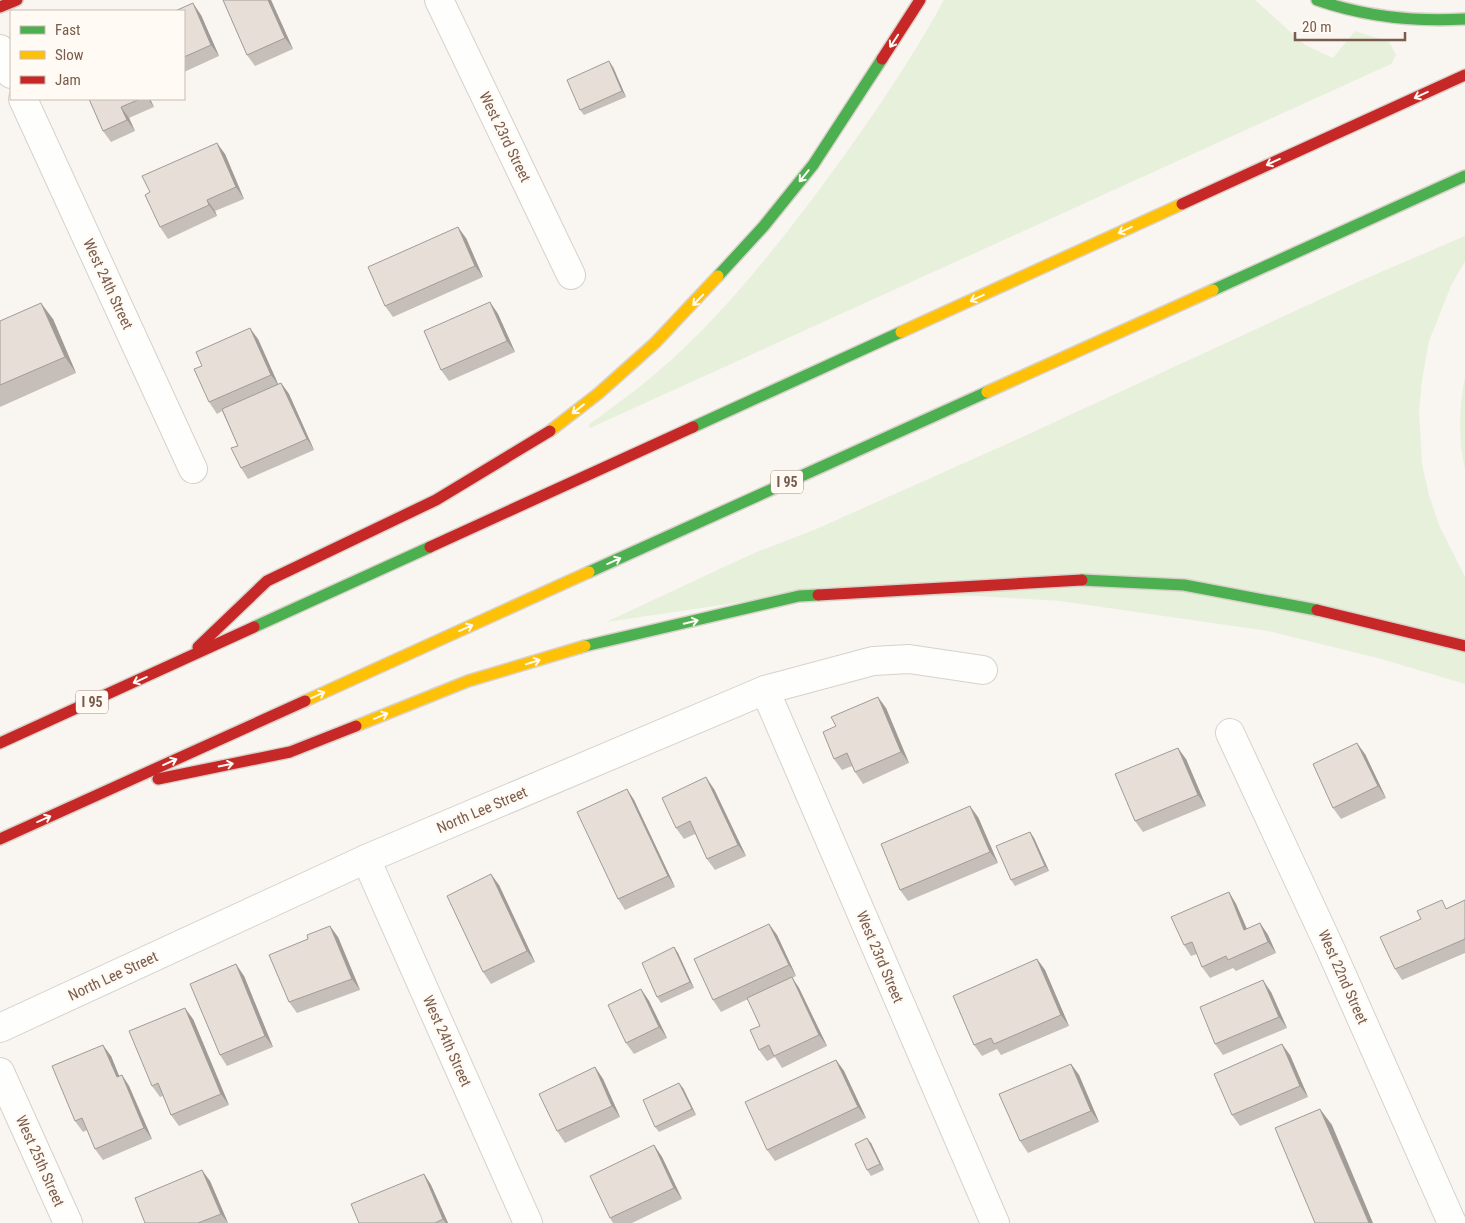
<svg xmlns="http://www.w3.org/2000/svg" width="1465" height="1223" font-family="'Roboto Condensed',sans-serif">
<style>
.green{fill:#e7f0db}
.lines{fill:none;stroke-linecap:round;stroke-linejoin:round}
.street-casing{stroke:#d7d1cb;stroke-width:30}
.fast-casing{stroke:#d9d2cb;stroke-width:14}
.slow-casing{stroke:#d9d2cb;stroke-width:14}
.jam-casing{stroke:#d9d2cb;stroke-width:14}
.street{stroke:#fefefd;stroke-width:28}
.fast{stroke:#4caf50;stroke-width:11}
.slow{stroke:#ffc107;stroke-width:11}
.jam{stroke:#c62828;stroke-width:11}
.wall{fill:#c6bfb9}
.shaded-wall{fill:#a19b96}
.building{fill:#e6ded7;stroke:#a19b96}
.oneway{stroke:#fffaf3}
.labels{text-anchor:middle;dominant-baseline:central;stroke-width:4.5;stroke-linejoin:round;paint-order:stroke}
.shield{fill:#fffaf3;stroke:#a28b7f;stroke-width:1}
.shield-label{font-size:14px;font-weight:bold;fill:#7a5c4d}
.street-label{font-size:15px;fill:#7a5c4d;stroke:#fffaf3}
</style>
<rect width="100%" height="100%" fill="#f9f5f0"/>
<g class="green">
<path d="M 944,0 L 1255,0 L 1305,45 L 1333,58 L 1355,31 L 1389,42 L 1396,55 L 1391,64 L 590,428 L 589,425 L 591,423 C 612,407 634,392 654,375 C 717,322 773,252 822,186 C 866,126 908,66 944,0 Z"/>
<polygon points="1465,236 1465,261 1451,286 1429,341 1422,380 1419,411 1422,464 1429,495 1439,525 1465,577 1465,684 1378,658 1268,631 1060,601 978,596 776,597 606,622 754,553 814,530 1018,439 1360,281"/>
<path d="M 1465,377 L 1465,469 C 1458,439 1459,407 1465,377 Z"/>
</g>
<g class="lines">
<defs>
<g id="street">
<polyline points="439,0 571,275"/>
<polyline points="0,49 11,74"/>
<polyline points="23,99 193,469"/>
<polyline points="765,690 995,1223"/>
<polyline points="1230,733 1330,948 1452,1223"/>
<polyline points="366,859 528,1223"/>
<polyline points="0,1028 366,859 765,690 873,661 909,659 983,670"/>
<polyline points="0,1072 68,1223"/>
</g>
<g id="fast">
<path d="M 1317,0 C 1366,17 1414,22 1465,19"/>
<polyline points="718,276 763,227 813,165 882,59"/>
<polyline points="1213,290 1465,176"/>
<polyline points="693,427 901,332"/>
<polyline points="589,572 987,392"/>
<polyline points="1082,580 1184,585 1317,610"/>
<polyline points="254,627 430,547"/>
<polyline points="585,646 799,596 818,595"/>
</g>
<g id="slow">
<polyline points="901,332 1182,204"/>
<polyline points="987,392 1213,290"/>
<polyline points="550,431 599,393 655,343 718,276"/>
<polyline points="305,701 589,572"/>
<polyline points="356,726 468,681 585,646"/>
</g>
<g id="jam">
<polyline points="0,7 17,0"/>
<polyline points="882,59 920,0"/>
<polyline points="1182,204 1465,75"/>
<polyline points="430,547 693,427"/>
<polyline points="818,595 1082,580"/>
<polyline points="1317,610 1465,646"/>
<polyline points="198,647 267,581 436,500 550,431"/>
<polyline points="0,743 254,627"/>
<polyline points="158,779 290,752 356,726"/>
<polyline points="0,839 305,701"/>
</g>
</defs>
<use href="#street" class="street-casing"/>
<use href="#fast" class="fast-casing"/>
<use href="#slow" class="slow-casing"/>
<use href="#jam" class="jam-casing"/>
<use href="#street" class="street"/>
<use href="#fast" class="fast"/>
<use href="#slow" class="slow"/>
<use href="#jam" class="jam"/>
</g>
<g class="wall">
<polygon points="223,0 271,0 293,49 255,66 247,55"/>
<polygon points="184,11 201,15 219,56 184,72"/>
<polygon points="613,67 626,97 584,115 580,110"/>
<polygon points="89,99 150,99 154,107 129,118 135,131 111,142 103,131"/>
<polygon points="225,154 244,199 215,211 217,216 168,239 160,227"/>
<polygon points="466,238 483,277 393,317 385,306"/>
<polygon points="490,302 498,314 515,352 449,381 441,370"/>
<polygon points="53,319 76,373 0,407 0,321"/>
<polygon points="258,339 278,384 281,383 289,394 314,450 248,479 241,468 238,446 222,411 217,414 209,402"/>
<polygon points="886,708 909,763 863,784 855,772 852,766 842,770 834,759"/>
<polygon points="1365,754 1386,798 1341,819 1333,808"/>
<polygon points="1186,759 1206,806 1143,832 1135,821"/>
<polygon points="627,789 634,800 675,887 625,910 618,899"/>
<polygon points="714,789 746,856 715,870 707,859 695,834 684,839 676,828"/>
<polygon points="978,817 998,863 908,901 900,890"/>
<polygon points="1030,832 1034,838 1049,871 1015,886 1011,880"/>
<polygon points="499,885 535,962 491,984 483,972"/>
<polygon points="1229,892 1236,904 1247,929 1260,923 1268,935 1276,953 1236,971 1233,968 1210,978 1202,967 1197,954 1191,956 1184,945"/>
<polygon points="1465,900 1465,953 1402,980 1395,969 1447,908"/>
<polygon points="769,924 777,935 796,976 792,978 799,988 827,1046 782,1068 775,1057 767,1061 759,1050 760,1026 748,999 721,1012 713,1000"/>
<polygon points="338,937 360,990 297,1013 289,1002"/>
<polygon points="674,947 678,953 694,988 661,1003 657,997"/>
<polygon points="1037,959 1045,970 1069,1026 1001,1055 997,1049 982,1056 974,1045"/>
<polygon points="244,976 273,1047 227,1066 220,1055"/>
<polygon points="641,989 649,1001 667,1038 634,1054 626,1043"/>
<polygon points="1271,992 1287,1028 1223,1055 1215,1044"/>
<polygon points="193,1019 229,1105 179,1126 171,1115 163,1096 160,1097 152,1086"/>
<polygon points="1290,1055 1308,1097 1240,1126 1232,1115"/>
<polygon points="111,1056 119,1076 122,1075 129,1086 152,1139 103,1160 95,1149 87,1130 83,1132 75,1121"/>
<polygon points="836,1060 844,1071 866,1118 775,1161 767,1150"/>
<polygon points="1071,1064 1079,1075 1099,1122 1028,1153 1020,1141"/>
<polygon points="595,1067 603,1079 620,1117 565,1143 557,1131"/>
<polygon points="683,1088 696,1115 659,1132 655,1127"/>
<polygon points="871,1143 884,1170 871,1176 867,1170"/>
<polygon points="654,1145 662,1157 682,1199 632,1223 613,1223 610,1218"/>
<polygon points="424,1174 431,1185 448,1223 359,1223"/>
<polygon points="210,1181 228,1223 145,1223"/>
</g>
<g class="shaded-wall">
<polygon points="268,0 271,0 293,49 285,38"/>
<polygon points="193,3 201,15 219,56 211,45"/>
<polygon points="609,61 613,67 626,97 622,91"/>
<polygon points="148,99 150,99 154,107"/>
<polygon points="121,107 129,118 135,131 127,120"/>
<polygon points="217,143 225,154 244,199 236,187"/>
<polygon points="207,200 215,211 217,216 209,205"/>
<polygon points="458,227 466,238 483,277 475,266"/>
<polygon points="490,302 498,314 515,352 507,341"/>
<polygon points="41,303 53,319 76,373 65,357"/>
<polygon points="250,328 258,339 279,386 271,375"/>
<polygon points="281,383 289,394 314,450 307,439"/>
<polygon points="878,697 886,708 909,763 901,752"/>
<polygon points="1357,743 1365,754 1386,798 1378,786"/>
<polygon points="1178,748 1186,759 1206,806 1198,795"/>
<polygon points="706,777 714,789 746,856 738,845"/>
<polygon points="627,789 634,800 675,887 668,876"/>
<polygon points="970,806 978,817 998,863 990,852"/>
<polygon points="1030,832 1034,838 1049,871 1045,866"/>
<polygon points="491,874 499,885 535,962 527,951"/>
<polygon points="1229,892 1236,904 1252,941 1244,930"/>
<polygon points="1260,923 1268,935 1276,953 1268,942"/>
<polygon points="769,924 777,935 796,976 789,965"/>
<polygon points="330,926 338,937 360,990 352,979"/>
<polygon points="674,947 678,953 694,988 690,982"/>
<polygon points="1037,959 1045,970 1069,1026 1061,1015"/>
<polygon points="236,964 244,976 273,1047 265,1036"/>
<polygon points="792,977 799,988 827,1046 819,1035"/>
<polygon points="1263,980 1271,992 1287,1028 1279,1017"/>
<polygon points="641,989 649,1001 667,1038 659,1027"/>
<polygon points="185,1008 193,1019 229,1105 221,1094"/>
<polygon points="1282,1044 1290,1055 1308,1097 1300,1086"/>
<polygon points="103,1045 111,1056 124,1088 117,1077"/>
<polygon points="836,1060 844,1071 866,1118 858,1107"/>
<polygon points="1071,1064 1079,1075 1099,1122 1091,1111"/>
<polygon points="595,1067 603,1079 620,1117 612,1106"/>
<polygon points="122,1075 129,1086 152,1139 144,1128"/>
<polygon points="679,1083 683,1088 696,1115 692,1109"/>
<polygon points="1320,1109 1332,1125 1373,1223 1369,1223"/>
<polygon points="867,1138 871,1143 884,1170 880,1164"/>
<polygon points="654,1145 662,1157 682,1199 674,1188"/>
<polygon points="202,1170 210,1181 228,1223 221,1214"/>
<polygon points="424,1174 431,1185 448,1223 446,1223 443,1219"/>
</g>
<g class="building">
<polygon points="223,0 268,0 285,38 247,55"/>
<polygon points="193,3 211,45 184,57 184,11 175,11"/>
<polygon points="609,61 622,91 580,110 567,80"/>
<polygon points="89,99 140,99 121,107 127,120 103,131"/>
<polygon points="217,143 236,187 207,200 209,205 160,227 145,195 150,192 142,176"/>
<polygon points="458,227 475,266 385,306 368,267"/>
<polygon points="490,302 507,341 441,370 424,331"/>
<polygon points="41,303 65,357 0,385 0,321"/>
<polygon points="250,328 271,375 209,402 194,369 202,366 196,352"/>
<polygon points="281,383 307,439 241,468 231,448 238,446 222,409"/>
<polygon points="878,697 901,752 855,772 847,753 834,759 823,732 836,726 831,717"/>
<polygon points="1357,743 1378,786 1333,808 1313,764"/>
<polygon points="1178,748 1198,795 1135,821 1115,774"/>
<polygon points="706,777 738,845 707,859 690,821 676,828 662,798"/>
<polygon points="627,789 668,876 618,899 577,812"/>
<polygon points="970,806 990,852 900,890 881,844"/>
<polygon points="1030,832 1045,866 1011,880 996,846"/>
<polygon points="491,874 527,951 483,972 447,896"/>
<polygon points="1229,892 1244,930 1260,923 1268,942 1228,960 1226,956 1202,967 1192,942 1184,945 1171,917"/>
<polygon points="1442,900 1446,909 1465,900 1465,939 1395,969 1380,937 1421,919 1417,911"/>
<polygon points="769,924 789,965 713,1000 694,959"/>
<polygon points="330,926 352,979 289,1002 269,955 308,939 307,935"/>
<polygon points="674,947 690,982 657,997 642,963"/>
<polygon points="1037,959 1061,1015 994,1044 991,1038 974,1045 953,996"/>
<polygon points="236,964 265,1036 220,1055 190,984"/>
<polygon points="792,977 819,1035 774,1056 769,1045 759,1050 750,1030 760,1026 747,998"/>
<polygon points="1263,980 1279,1017 1215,1044 1200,1007"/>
<polygon points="641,989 659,1027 626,1043 608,1005"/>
<polygon points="185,1008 221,1094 171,1115 158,1083 152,1086 129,1031"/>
<polygon points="1282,1044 1300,1086 1232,1115 1214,1074"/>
<polygon points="103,1045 117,1077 122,1075 144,1128 95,1149 82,1118 75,1121 52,1066"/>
<polygon points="836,1060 858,1107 767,1150 745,1102"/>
<polygon points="1071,1064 1091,1111 1020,1141 999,1094"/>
<polygon points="595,1067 612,1106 557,1131 539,1094"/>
<polygon points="679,1083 692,1109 655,1127 643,1100"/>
<polygon points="1320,1109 1369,1223 1315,1223 1275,1128"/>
<polygon points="867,1138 880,1164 867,1170 855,1144"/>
<polygon points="654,1145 674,1188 610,1218 590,1176"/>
<polygon points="202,1170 221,1214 198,1223 145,1223 135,1198"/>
<polygon points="424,1174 443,1219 435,1223 359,1223 351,1204"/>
</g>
<defs><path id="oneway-shaft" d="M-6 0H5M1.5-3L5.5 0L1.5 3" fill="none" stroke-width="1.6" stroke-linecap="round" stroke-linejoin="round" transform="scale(1.25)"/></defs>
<g class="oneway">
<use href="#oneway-shaft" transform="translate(894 41) rotate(123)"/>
<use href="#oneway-shaft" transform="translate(1421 95) rotate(155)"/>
<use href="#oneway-shaft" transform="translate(1273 162) rotate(155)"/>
<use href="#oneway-shaft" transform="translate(804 176) rotate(129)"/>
<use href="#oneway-shaft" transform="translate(1125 230) rotate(155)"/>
<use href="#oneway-shaft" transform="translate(977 298) rotate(155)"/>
<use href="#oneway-shaft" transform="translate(698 300) rotate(134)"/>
<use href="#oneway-shaft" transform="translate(578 409) rotate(142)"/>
<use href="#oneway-shaft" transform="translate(614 561) rotate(-24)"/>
<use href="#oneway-shaft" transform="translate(691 622) rotate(-14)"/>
<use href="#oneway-shaft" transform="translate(466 628) rotate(-24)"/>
<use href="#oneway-shaft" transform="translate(533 662) rotate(-17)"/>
<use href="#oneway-shaft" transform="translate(140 680) rotate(156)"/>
<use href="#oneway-shaft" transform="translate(318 695) rotate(-24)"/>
<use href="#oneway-shaft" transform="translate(381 716) rotate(-22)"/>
<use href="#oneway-shaft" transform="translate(170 762) rotate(-24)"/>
<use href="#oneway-shaft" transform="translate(226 765) rotate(-11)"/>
<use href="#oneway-shaft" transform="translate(44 819) rotate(-24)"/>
</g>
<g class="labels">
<g class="shield">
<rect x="771" y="470.5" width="32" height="23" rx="4"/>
<rect x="76" y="690.5" width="32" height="23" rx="4"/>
</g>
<g class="shield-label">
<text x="787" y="482">I 95</text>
<text x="92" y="702">I 95</text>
</g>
<g class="street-label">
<text transform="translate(505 137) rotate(64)">West 23rd Street</text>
<text transform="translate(108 284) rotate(65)">West 24th Street</text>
<text transform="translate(482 810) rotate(-23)">North Lee Street</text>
<text transform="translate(880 957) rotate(67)">West 23rd Street</text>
<text transform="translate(113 976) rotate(-25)">North Lee Street</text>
<text transform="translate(1343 977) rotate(66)">West 22nd Street</text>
<text transform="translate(447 1041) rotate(66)">West 24th Street</text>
<text transform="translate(40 1161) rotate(66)">West 25th Street</text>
</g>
</g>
<rect x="10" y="10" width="175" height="90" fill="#fffaf3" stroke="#cabbb1"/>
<rect x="20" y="26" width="25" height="8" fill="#4caf50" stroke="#cabbb1"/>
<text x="55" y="35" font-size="15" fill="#7a5c4d">Fast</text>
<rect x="20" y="51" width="25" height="8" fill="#ffc107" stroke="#cabbb1"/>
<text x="55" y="60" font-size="15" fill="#7a5c4d">Slow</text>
<rect x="20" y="76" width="25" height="8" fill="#c62828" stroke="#cabbb1"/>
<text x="55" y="85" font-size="15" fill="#7a5c4d">Jam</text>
<path d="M1295 32v8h110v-8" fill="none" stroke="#7a5c4d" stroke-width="2.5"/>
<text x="1302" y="32" font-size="15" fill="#7a5c4d" stroke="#fffaf3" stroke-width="4" paint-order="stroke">20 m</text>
</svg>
